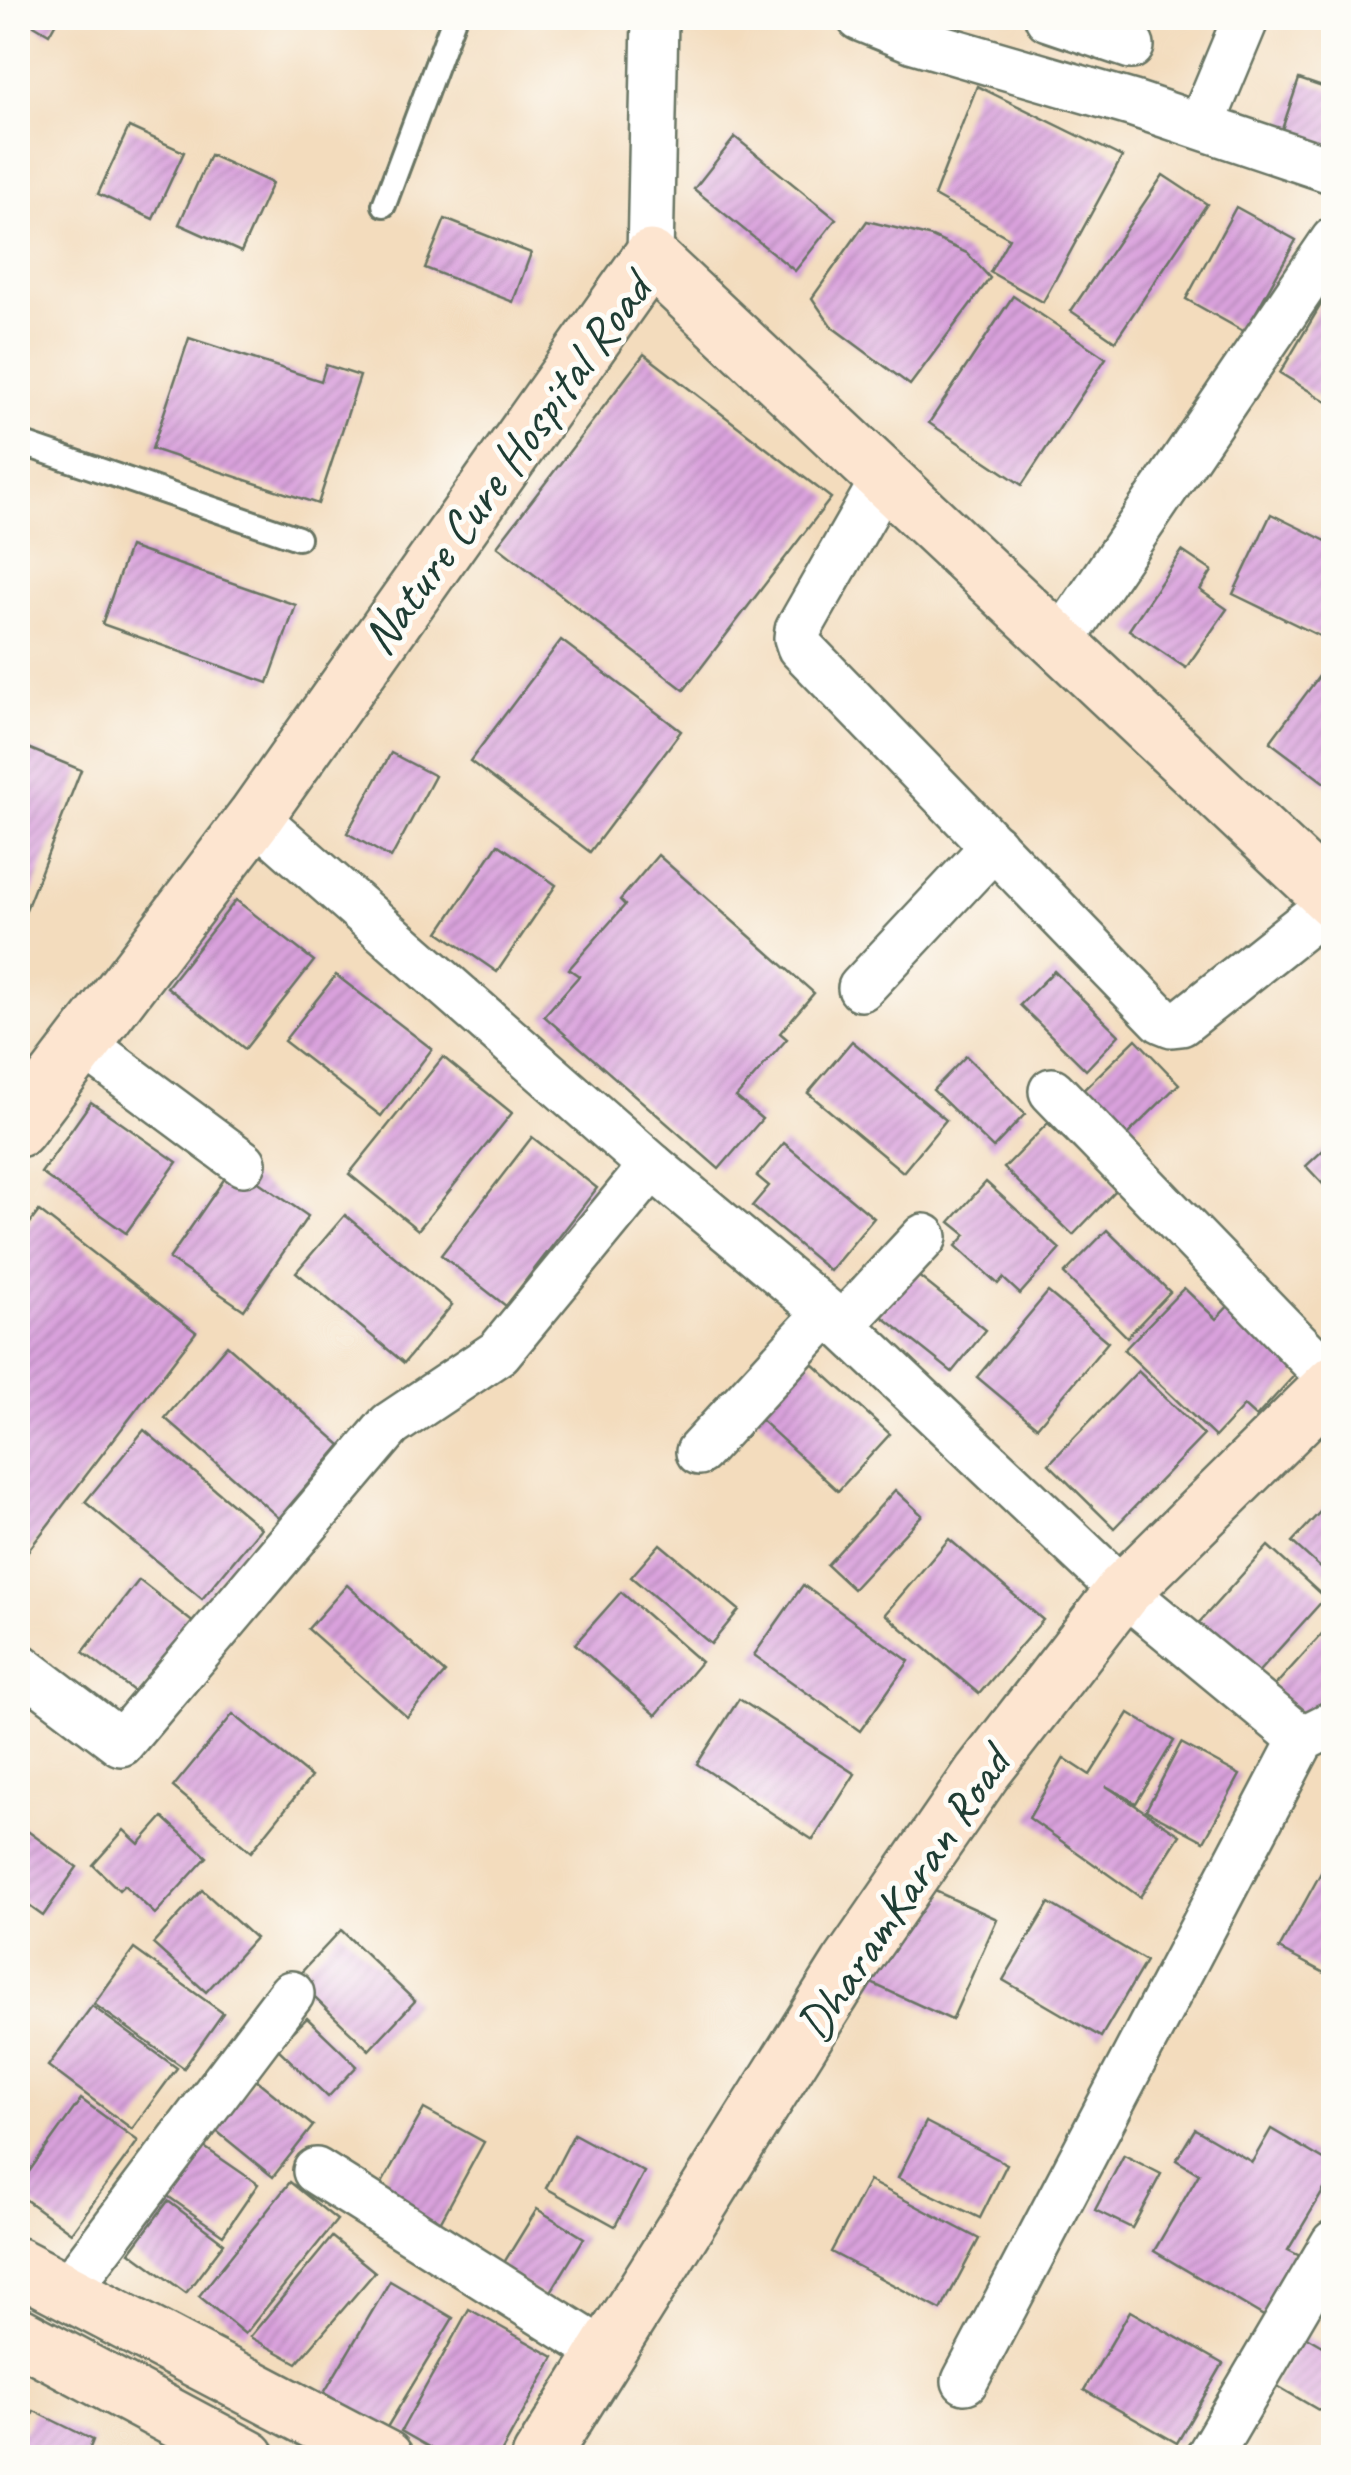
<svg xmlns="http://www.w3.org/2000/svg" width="1351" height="2475" font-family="Caveat,sans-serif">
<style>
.building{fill:url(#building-hatch)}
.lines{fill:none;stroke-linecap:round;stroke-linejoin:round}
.lane-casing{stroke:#697564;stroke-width:28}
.street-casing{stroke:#697564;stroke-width:50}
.secondary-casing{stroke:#697564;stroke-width:60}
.lane{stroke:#fff;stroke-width:22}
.street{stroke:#fff;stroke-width:45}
.secondary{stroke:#fde5d0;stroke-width:55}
.labels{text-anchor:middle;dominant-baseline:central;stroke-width:10;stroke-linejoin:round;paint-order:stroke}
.street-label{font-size:50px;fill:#1f3d34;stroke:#fdfcf7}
</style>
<defs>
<pattern id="building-hatch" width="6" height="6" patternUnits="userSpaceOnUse" patternTransform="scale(2.5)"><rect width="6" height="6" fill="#daa2dd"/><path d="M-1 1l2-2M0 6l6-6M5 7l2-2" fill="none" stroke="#b085b4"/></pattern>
</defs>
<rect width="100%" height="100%" fill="#fdfcf7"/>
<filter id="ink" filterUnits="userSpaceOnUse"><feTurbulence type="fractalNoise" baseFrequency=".01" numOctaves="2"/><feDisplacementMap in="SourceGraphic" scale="20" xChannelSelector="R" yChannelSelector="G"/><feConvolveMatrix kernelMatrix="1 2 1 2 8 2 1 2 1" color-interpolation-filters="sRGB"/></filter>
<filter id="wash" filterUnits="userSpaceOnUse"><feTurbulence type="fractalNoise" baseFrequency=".0048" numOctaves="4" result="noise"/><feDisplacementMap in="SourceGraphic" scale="40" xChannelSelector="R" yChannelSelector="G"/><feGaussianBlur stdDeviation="2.25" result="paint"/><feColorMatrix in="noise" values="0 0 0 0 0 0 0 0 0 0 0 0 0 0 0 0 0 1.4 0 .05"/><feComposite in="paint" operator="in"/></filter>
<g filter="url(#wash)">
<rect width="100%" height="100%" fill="#f3dcbd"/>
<g id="blocks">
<g class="building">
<polygon points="18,18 58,18 49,34 22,18 18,27"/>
<polygon points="1299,79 1334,91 1334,164 1277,144"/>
<polygon points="977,86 1122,157 1043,302 990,272 1009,238 934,196"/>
<polygon points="129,127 184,152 153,219 98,194"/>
<polygon points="735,137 836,219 795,271 694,189"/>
<polygon points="210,155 272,183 241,252 179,224"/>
<polygon points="1163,175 1207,204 1115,341 1071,311"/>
<polygon points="1236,207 1296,240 1245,332 1186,299"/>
<polygon points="445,219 531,253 513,302 425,268"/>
<polygon points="867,221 932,237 967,253 990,278 910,385 832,327 812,298"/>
<polygon points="1013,296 1106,358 1022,485 929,423"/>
<polygon points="1323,301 1334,308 1334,406 1280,373"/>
<polygon points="189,338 321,381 326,365 360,376 318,504 152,449"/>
<polygon points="644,354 831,498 684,690 497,546"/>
<polygon points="1271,514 1334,545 1334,643 1233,594"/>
<polygon points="129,547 296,605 268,683 102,624"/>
<polygon points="1182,551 1212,571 1200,590 1227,609 1186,668 1129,630"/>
<polygon points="561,640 681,731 590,852 470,761"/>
<polygon points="1334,656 1334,790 1270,742"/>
<polygon points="18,744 81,770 23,917 18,915"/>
<polygon points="391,753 435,776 391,858 347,833"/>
<polygon points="498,844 556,885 497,972 439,932"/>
<polygon points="658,855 814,993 780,1033 787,1039 736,1097 762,1119 719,1169 544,1016 579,976 569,969 625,905 620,900"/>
<polygon points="236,900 314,961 245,1049 167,987"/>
<polygon points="1054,971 1119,1035 1086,1070 1020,1005"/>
<polygon points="336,975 432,1049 381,1116 284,1041"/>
<polygon points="1136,1039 1179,1084 1122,1140 1078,1095"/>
<polygon points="852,1041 946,1120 903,1172 808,1093"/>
<polygon points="966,1056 1025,1114 993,1148 933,1090"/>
<polygon points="443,1057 512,1113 418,1230 349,1174"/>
<polygon points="91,1102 177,1162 126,1233 41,1173"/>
<polygon points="1048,1123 1117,1189 1073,1235 1004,1168"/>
<polygon points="532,1137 597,1188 506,1306 441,1255"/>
<polygon points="1334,1140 1334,1196 1306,1166"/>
<polygon points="784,1143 874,1218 830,1271 752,1206 769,1186 757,1176"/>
<polygon points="234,1165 308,1216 244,1310 169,1259"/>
<polygon points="986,1182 1060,1249 1020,1294 1003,1278 998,1284 956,1246 966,1235 950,1222"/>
<polygon points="39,1211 196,1332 18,1564 18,1239"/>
<polygon points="345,1215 452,1305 404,1363 296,1272"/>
<polygon points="1107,1230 1170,1292 1127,1337 1064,1274"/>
<polygon points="912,1271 986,1330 952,1372 878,1313"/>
<polygon points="1184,1288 1216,1319 1234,1300 1302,1367 1256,1417 1244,1406 1215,1437 1124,1350"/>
<polygon points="1048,1292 1108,1342 1037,1427 977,1377"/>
<polygon points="227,1345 341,1445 279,1518 165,1418"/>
<polygon points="801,1353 890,1434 838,1491 749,1409"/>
<polygon points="1138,1371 1204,1435 1114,1528 1049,1464"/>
<polygon points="144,1430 261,1528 202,1599 85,1502"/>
<polygon points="895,1490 922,1515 853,1589 827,1565"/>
<polygon points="1334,1497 1334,1580 1292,1542"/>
<polygon points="949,1539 1043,1620 979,1694 885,1614"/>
<polygon points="660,1544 739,1610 711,1644 631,1577"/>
<polygon points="1268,1546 1325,1598 1253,1678 1196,1626"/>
<polygon points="139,1580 195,1624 139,1695 83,1652"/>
<polygon points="347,1585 445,1673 407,1717 308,1629"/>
<polygon points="803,1585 909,1661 860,1731 754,1655"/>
<polygon points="621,1592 701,1662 656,1715 575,1644"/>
<polygon points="1329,1626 1334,1630 1334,1698 1310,1724 1272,1689"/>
<polygon points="739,1699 855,1774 813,1840 697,1764"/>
<polygon points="1129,1713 1174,1741 1136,1803 1106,1786 1180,1835 1140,1897 1029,1818 1064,1758 1090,1775"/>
<polygon points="233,1714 311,1777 251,1852 173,1787"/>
<polygon points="1181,1743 1240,1775 1204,1841 1146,1810"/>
<polygon points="163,1817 207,1857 155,1914 124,1885 119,1890 93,1865 124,1830 139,1844"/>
<polygon points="18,1824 77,1867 43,1916 18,1898"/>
<polygon points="1334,1849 1334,1978 1279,1949"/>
<polygon points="913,1881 997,1919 952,2020 858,1977"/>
<polygon points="202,1890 255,1938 206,1992 153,1944"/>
<polygon points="1049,1903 1146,1961 1101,2037 1003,1980"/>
<polygon points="341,1930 415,2001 369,2050 295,1979"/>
<polygon points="134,1949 223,2013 184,2068 94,2004"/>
<polygon points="92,2006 177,2068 132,2129 48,2066"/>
<polygon points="307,2018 357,2066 328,2097 277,2048"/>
<polygon points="255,2079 313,2126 273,2177 214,2129"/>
<polygon points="81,2099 138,2141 71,2233 18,2194 18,2187"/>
<polygon points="424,2109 484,2142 437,2228 376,2194"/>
<polygon points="926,2122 1007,2164 980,2218 898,2178"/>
<polygon points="1195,2129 1252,2162 1271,2129 1334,2166 1334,2173 1288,2250 1302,2257 1267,2318 1154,2251 1199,2174 1176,2160"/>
<polygon points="574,2134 644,2172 615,2226 546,2188"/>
<polygon points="194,2140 258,2184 223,2235 159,2190"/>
<polygon points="1124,2155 1161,2174 1132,2228 1095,2210"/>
<polygon points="869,2181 979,2239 941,2310 831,2252"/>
<polygon points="290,2182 337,2220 245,2334 199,2296"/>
<polygon points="168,2201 224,2243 186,2293 130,2252"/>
<polygon points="537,2209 584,2238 547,2298 500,2269"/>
<polygon points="332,2237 375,2272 297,2363 250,2337"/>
<polygon points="390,2281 453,2318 386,2429 324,2393"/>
<polygon points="469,2309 554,2357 498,2458 448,2458 401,2431"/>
<polygon points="1130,2311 1223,2364 1177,2443 1084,2390"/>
<polygon points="1303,2335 1334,2353 1334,2419 1274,2384"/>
<polygon points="34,2411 93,2440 86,2458 18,2458 18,2428 25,2431"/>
</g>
</g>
</g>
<g filter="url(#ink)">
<use href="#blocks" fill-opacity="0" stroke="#697564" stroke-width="2.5"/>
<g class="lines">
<defs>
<g id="lane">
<polyline points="384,205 454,18"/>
<polyline points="18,442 298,538"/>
</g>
<g id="street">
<polyline points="860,18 914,40 1134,104 1334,171"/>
<polyline points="1048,18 1131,46"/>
<polyline points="1201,126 1246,18"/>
<polyline points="650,258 655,18"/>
<polyline points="884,479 798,630 797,638 800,647 1162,1020 1172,1024 1181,1023 1334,901"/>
<polyline points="1060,643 1334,240"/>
<polyline points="255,817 652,1166 842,1325 1123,1591 1302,1739"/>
<polyline points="861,988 994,846"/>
<polyline points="83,1044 243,1163"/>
<polyline points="1052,1091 1334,1382"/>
<polyline points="842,1325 924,1237"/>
<polyline points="699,1452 827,1313"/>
<polyline points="18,1665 121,1743 390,1425 499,1352 652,1166"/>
<polyline points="316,2171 605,2353"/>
<polyline points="66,2292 291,1994"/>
<polyline points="965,2381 1302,1739 1334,1723"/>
<polyline points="1208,2458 1334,2243"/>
</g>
<g id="secondary">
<polyline points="18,1129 255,817 650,258 1334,901"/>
<polyline points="18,2266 385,2458"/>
<polyline points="18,2335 248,2458"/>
<polyline points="540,2458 848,1967 982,1773 1123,1591 1334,1383"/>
</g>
</defs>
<use href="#lane" class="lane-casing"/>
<use href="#street" class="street-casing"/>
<use href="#secondary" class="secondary-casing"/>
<use href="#lane" class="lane"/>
<use href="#street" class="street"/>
<use href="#secondary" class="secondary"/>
</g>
</g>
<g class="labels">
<g class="street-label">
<text transform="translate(506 464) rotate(-54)">Nature Cure Hospital Road</text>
<text transform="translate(903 1894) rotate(-56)">DharamKaran Road</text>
</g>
</g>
<rect width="1351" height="2475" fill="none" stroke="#fdfcf7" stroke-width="60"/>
</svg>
